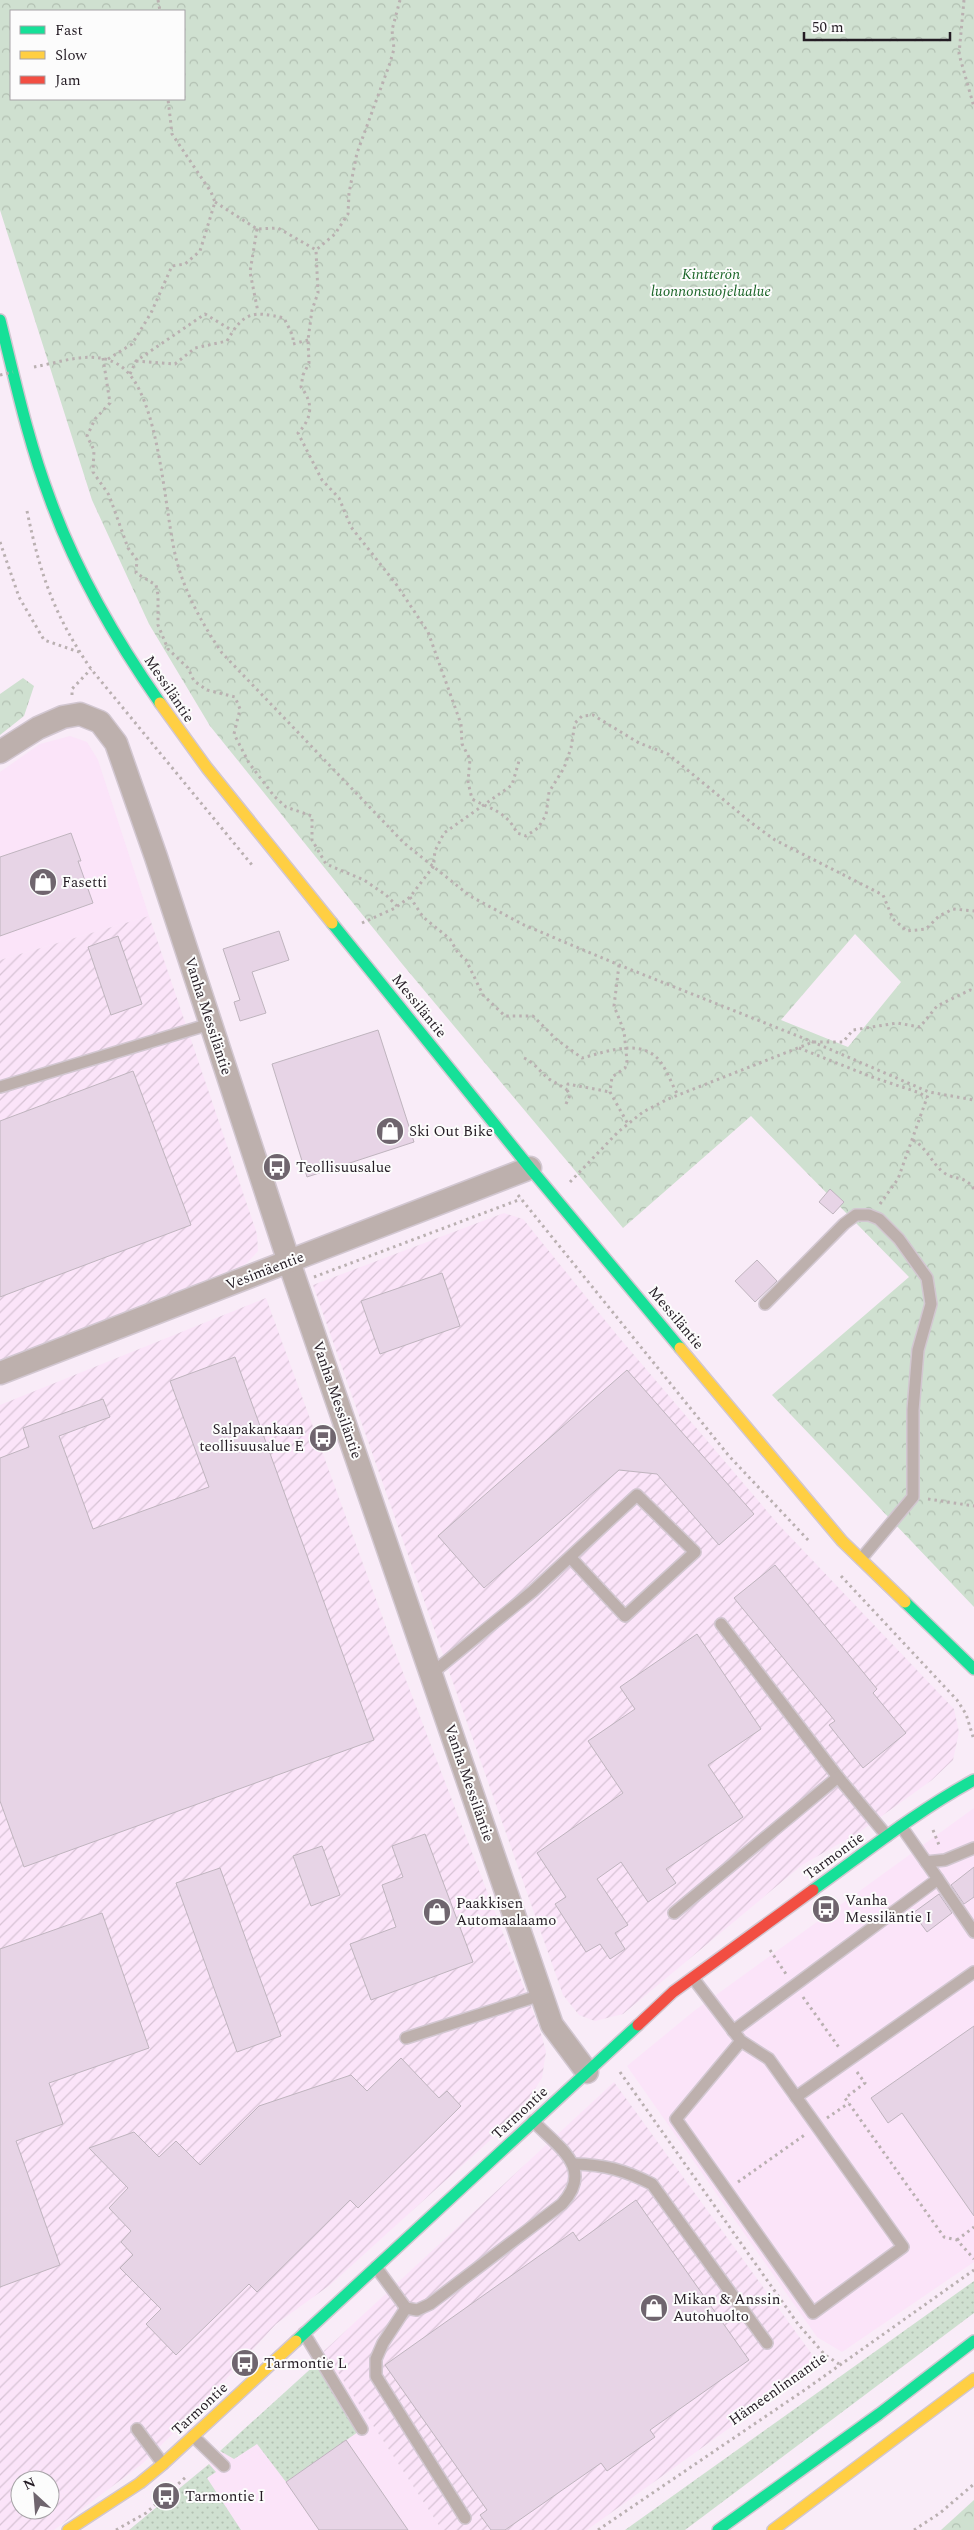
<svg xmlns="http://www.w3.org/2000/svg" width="974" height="2530" font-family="Spectral,serif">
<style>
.built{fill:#fbe4f9}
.industrial{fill:url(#industrial-furrows);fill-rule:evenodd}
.green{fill:url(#green-dots)}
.forest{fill:url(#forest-crowns);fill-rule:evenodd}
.building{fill:#e7d4e6;stroke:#bfb4be}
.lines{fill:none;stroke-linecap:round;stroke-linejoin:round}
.lane-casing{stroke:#d2c7d1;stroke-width:14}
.street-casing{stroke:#d2c7d1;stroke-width:25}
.fast-casing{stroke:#d2c7d1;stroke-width:14}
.slow-casing{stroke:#d2c7d1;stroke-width:14}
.jam-casing{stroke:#d2c7d1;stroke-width:14}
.path{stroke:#bab0b1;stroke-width:3;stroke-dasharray:2.5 4;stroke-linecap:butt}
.lane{stroke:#bdb0ad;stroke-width:11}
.street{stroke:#bdb0ad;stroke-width:22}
.fast{stroke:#16e098;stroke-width:11}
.slow{stroke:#ffcf43;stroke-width:11}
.jam{stroke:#f24e42;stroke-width:11}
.path-bridge{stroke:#bab0b1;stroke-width:3;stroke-dasharray:2.5 4;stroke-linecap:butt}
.labels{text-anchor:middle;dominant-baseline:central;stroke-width:4;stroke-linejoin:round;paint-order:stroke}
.park-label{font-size:15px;font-style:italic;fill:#1c6629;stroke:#fcfcfc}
.street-label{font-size:15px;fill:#241c24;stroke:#fcfcfc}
.poi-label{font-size:15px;fill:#241c24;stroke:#fcfcfc;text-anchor:start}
</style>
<defs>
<pattern id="industrial-furrows" width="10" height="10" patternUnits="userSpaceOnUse" patternTransform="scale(1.25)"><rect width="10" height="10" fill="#fbe4f9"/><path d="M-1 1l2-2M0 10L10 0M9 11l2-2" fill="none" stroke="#d7c3d5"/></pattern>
<pattern id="green-dots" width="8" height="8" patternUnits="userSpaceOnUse" patternTransform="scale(1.25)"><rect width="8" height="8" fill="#cfe0d0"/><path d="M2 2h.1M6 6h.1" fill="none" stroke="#b2c0b2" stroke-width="1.8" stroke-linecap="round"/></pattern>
<pattern id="forest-crowns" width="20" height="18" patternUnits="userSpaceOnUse" patternTransform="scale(1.25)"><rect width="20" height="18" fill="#cfe0d0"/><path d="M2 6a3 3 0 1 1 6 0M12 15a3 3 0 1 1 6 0" fill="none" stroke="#b2c0b2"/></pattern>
</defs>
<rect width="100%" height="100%" fill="#f9ecf8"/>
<g class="built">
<polygon points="70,736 87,742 98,760 149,916 0,960 0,772 40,744"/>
<polygon points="974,1808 974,2262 842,2352 817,2337 627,2066 694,2011"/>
<polygon points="324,2351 442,2530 129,2530 209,2464 317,2363"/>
</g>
<g class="industrial">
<polygon points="149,916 257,1234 258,1251 247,1263 242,1266 0,1360 0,960"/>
<polygon points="504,1213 523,1219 617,1335 778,1524 954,1709 959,1732 953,1760 932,1780 858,1833 802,1865 623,2014 595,2021 579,2015 563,1995 313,1285"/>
<path d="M 266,1298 L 396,1654 L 539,2027 L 546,2051 L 542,2078 L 518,2115 L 330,2285 L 276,2324 L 209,2398 L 142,2464 L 54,2530 L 0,2530 L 0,1405 ZM 20,2480 L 50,2480 L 50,2510 L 20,2510 Z"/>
<polygon points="614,2082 819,2364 587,2530 442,2530 324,2351"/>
</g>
<g class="green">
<polygon points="974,2281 974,2313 685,2530 625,2530"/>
<polygon points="317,2363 358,2432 286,2482 257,2444 234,2459 220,2451"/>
<polygon points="209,2464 216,2472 207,2478 241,2530 129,2530"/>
</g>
<g class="forest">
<path d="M 0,0 L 974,0 L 974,1607 L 772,1395 L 909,1277 L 751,1116 L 623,1228 L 403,965 L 210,726 L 149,624 L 92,500 L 0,210 ZM 11,11 L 184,11 L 184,99 L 11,99 ZM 855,934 L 901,982 L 848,1047 L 781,1020 Z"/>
<polygon points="23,678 34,686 24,716 0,735 0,694"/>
<polygon points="974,2500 974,2530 941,2530"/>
</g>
<g class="building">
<polygon points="71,833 81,861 78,861 93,903 0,936 0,857"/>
<polygon points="279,931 289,960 252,972 266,1013 240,1021 234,1002 240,1000 223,949"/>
<polygon points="118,936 142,1004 111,1015 88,947"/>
<polygon points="378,1030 414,1142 307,1177 272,1064"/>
<polygon points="133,1071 191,1225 0,1297 0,1121"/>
<polygon points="830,1189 844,1202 833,1214 819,1202"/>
<polygon points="757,1260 777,1281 755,1302 735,1281"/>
<polygon points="442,1273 460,1326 380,1354 361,1301"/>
<polygon points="235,1357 374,1740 24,1867 0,1801 0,1458 29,1447 23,1428 103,1399 110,1417 59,1436 93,1529 209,1487 170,1381"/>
<polygon points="627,1370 754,1514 719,1545 657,1474 619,1470 484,1588 438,1536"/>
<polygon points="775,1565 877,1689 873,1693 906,1733 863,1768 829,1725 835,1721 734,1598"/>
<polygon points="697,1634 761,1729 708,1765 743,1817 666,1869 676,1883 648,1902 621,1862 597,1879 628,1925 615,1933 625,1949 610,1959 600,1944 586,1952 555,1904 566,1897 537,1853 623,1793 588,1741 635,1709 620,1687"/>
<polygon points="425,1834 473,1962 371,2000 350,1944 396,1927 382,1885 403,1877 392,1846"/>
<polygon points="322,1846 340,1895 311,1906 293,1856"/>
<polygon points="974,1867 974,1897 964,1904 951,1885"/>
<polygon points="220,1868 281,2036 237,2052 176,1883"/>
<polygon points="939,1894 952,1913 927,1932 913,1913"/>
<polygon points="102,1913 149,2048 49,2083 63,2124 16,2141 60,2265 0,2287 0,1949"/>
<polygon points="974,2026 974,2216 902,2113 888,2123 871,2098"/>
<polygon points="401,2058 439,2098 447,2091 461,2106 358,2208 350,2200 257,2292 249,2284 176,2355 146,2324 161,2309 120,2268 133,2255 121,2242 131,2231 109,2208 128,2188 89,2148 134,2132 159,2157 176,2141 200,2165 259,2106 351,2075 367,2091"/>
<polygon points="636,2200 749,2360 650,2430 655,2437 607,2471 601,2463 505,2530 491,2530 480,2515 487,2510 385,2365 573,2232 579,2241"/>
<polygon points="346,2440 408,2530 319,2530 286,2482"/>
</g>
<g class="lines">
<defs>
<g id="lane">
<polyline points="0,1087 210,1024"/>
<polyline points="765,1304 844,1224 856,1215 869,1215 879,1219 899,1239 927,1278 931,1304 918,1350 913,1410 913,1497 861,1559"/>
<polyline points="721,1624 838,1777 887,1836"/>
<polyline points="431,1674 533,1591 637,1495 695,1552 625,1616 570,1557"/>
<polyline points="926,1862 945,1860 974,1848"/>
<polyline points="938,1879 974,1932"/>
<polyline points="674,1913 838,1777"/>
<polyline points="693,1978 741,2041 769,2059 903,2247 813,2313 676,2119 741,2041"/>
<polyline points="733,2031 938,1879 901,1826"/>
<polyline points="406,2038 541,1995"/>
<polyline points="796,2097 974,1972"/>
<path d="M 574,2164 C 606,2165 624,2170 652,2184 L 767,2343"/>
<path d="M 376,2267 L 406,2308 L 417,2310 L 430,2304 L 562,2204 C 595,2168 558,2147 533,2121"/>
<polyline points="406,2308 383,2343 376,2359 376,2376 465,2518"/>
<polyline points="304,2333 362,2429"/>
<polyline points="137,2429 163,2464"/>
<polyline points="193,2436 224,2466"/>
</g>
<g id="street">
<polyline points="0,752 38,728 63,717 80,714 100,722 116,743 156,857 289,1262 552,2025 587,2072"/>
<polyline points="0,1373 530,1168"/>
</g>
<g id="fast">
<path d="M 0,320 C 15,380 28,441 50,499 C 76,571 116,640 160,703"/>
<polyline points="332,923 530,1168 680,1348"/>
<polyline points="905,1602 974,1669"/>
<path d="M 813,1890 C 866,1852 917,1811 974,1780"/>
<polyline points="296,2341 638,2025"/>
<polyline points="718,2530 879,2414 974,2341"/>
</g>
<g id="slow">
<polyline points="160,703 207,768 332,923"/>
<polyline points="680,1348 842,1541 905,1602"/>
<polyline points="68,2530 140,2483 163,2464 296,2341"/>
<polyline points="773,2530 974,2379"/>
</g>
<polyline id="jam" points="638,2025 673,1992 813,1890"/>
</defs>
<use href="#lane" class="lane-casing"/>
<use href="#street" class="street-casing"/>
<use href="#fast" class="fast-casing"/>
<use href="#slow" class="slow-casing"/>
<use href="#jam" class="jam-casing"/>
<g class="path">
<polyline points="158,0 160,11"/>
<path d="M 400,0 L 392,30 L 394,49 L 390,63 L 357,153 L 349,193 L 348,214 L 335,234 L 316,250 L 318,293 L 312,310 L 308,340 L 309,363 L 303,375 L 301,387 C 314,404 312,418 298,433 L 322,480 L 339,498 L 351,527 L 396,584 L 428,632 L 461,724 L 462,744 L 470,759 L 468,782 L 472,799 C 492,810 506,811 517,833 L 526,836 L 538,828 L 546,815 L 549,792 L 564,768 L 571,748 L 575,723 L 582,716 L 593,715 L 639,743 L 668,754 L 753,824 L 775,840 L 883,895 L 893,919 L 907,931 L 926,929 L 939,916 L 953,909 L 974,911"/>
<polyline points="964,0 959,54 974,107"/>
<polyline points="215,202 257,229 278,228 316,250"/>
<polyline points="257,229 250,272 258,312"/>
<polyline points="103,358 110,403 95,419 87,436 94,450 93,472 109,495 128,548 137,560 136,573 156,585 158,595 158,625 168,649 188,668 194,681 207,690 235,697 240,709 234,734 249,763 274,796 286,807 312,816 312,840 326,864 364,880 386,895 397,906"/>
<polyline points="108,359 132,344 151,313 172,266 185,264 200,251 215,202 211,192 172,134 168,99"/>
<path d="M 136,361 L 175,364 L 195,348 L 227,341 C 244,311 253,311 284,318 L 293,336 L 293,344 L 308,340"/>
<path d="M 34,367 C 62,362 94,349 119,365 C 161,391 164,516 177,562 C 186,595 203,625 222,653 L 404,843 L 470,896 L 524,925 L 619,965 L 813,1042 L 929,1092 L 974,1100"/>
<polyline points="130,374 136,361 205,314 233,331"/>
<path d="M 27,511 C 40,574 54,615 91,669 L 252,865"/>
<polyline points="0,542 19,597 44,640 79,652"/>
<polyline points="72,695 72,689 91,669"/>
<path d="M 410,897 L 423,917 L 450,939 L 458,953 L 466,960 L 483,995 L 505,1016 L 533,1016 L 556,1039 L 582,1058 C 606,1052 644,1036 662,1064 C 668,1073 672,1085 678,1095"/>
<polyline points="362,923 395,908 410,897 433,867 435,851 444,833 512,785 519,761"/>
<polyline points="619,965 614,1006 624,1031 627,1061 625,1068 612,1077 610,1092 628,1124"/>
<polyline points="799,1048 872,1077 920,1093 927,1098"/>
<path d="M 524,1058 C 535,1063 540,1072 549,1079 C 555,1083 561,1085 567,1090 L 568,1084 L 610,1092"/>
<polyline points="566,1104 570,1095 567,1090"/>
<path d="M 913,1140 C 927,1148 931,1162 943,1172 C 954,1181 964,1174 974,1189"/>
<polyline points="570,1182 618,1132 643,1112 668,1099 813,1042 843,1042 853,1030 897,1023 920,1027 937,1006 970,990 974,991"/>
<polyline points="518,1195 729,1456 810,1542"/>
<polyline points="880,1204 898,1179 929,1092"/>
<polyline points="314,1277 521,1199"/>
<polyline points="928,1499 974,1506"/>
<polyline points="841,1576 957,1700 966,1714 974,1740"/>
<polyline points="933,1830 939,1845"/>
<polyline points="770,1950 786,1974"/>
<polyline points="803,1997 840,2049"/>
<polyline points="620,2072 798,2324 825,2355 839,2364"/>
<polyline points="857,2072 865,2083 845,2098 944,2237 957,2240 974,2259"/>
<polyline points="827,2118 849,2103"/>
<polyline points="738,2182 806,2134"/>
<polyline points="957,2240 974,2227"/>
<polyline points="116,2530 146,2513 187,2476"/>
<polyline points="598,2530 806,2389 974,2270"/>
<polyline points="914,2530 940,2513 974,2484"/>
</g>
<use href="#lane" class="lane"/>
<use href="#street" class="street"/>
<use href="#fast" class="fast"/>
<use href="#slow" class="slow"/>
<use href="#jam" class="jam"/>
<polyline class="path-bridge" points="0,375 13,372"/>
</g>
<defs>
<symbol id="shop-disc" viewBox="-11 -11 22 22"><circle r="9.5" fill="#6f656e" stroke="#fcfcfc"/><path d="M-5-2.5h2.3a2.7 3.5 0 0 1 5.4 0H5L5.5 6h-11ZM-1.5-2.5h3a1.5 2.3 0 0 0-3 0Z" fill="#fff"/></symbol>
<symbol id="bus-disc" viewBox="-11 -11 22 22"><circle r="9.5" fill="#6f656e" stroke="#fcfcfc"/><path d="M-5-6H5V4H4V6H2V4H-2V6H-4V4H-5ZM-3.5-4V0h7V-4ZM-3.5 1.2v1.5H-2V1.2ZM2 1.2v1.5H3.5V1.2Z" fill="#fff"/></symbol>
</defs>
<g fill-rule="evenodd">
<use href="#shop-disc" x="27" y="866" width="32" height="32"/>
<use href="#shop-disc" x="374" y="1115" width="32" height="32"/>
<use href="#bus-disc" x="261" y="1151" width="32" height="32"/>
<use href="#bus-disc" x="307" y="1422" width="32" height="32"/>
<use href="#bus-disc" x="810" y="1893" width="32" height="32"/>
<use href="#shop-disc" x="421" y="1896" width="32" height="32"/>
<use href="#shop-disc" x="638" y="2292" width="32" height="32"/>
<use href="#bus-disc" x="229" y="2347" width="32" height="32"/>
<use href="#bus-disc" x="150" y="2480" width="32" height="32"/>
</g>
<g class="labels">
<g class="park-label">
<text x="711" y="274">Kintterön<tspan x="711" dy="17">luonnonsuojelualue</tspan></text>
</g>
<g class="street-label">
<text transform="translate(169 689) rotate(56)">Messiläntie</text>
<text transform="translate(419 1006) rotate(51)">Messiläntie</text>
<text transform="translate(208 1016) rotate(72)">Vanha Messiläntie</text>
<text transform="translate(265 1271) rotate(-21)">Vesimäentie</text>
<text transform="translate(676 1318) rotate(50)">Messiläntie</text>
<text transform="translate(337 1400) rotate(71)">Vanha Messiläntie</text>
<text transform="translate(469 1783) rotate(71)">Vanha Messiläntie</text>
<text transform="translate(834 1856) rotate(-36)">Tarmontie</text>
<text transform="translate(520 2113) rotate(-43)">Tarmontie</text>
<text transform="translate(778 2389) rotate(-35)">Hämeenlinnantie</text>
<text transform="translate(200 2409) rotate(-43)">Tarmontie</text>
</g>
<g class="poi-label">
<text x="62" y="882">Fasetti</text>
<text x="409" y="1131">Ski Out Bike</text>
<text x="296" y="1167">Teollisuusalue</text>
<text x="304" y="1429" text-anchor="end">Salpakankaan<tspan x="304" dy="17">teollisuusalue E</tspan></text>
<text x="845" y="1900">Vanha<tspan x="845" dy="17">Messiläntie I</tspan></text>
<text x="456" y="1903">Paakkisen<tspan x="456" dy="17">Automaalaamo</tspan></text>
<text x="673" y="2299">Mikan &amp; Anssin<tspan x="673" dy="17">Autohuolto</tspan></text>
<text x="264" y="2363">Tarmontie L</text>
<text x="185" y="2496">Tarmontie I</text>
</g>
</g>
<rect x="10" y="10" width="175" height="90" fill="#fcfcfc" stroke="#a6a2a6"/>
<rect x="20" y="26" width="25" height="8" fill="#16e098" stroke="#a6a2a6"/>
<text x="55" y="35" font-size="15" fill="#241c24">Fast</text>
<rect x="20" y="51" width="25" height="8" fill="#ffcf43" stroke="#a6a2a6"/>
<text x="55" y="60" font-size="15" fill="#241c24">Slow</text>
<rect x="20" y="76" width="25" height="8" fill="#f24e42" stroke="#a6a2a6"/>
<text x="55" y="85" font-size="15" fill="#241c24">Jam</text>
<g transform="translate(35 2495) rotate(334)"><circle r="24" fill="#fcfcfc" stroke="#a6a2a6"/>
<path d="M0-4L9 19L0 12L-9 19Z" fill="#6f656e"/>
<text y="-8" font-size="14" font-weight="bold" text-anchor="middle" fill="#241c24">N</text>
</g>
<path d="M804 32v8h146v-8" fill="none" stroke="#241c24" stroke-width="2.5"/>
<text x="812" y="32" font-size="15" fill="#241c24" stroke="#fcfcfc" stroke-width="4" paint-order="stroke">50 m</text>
</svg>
